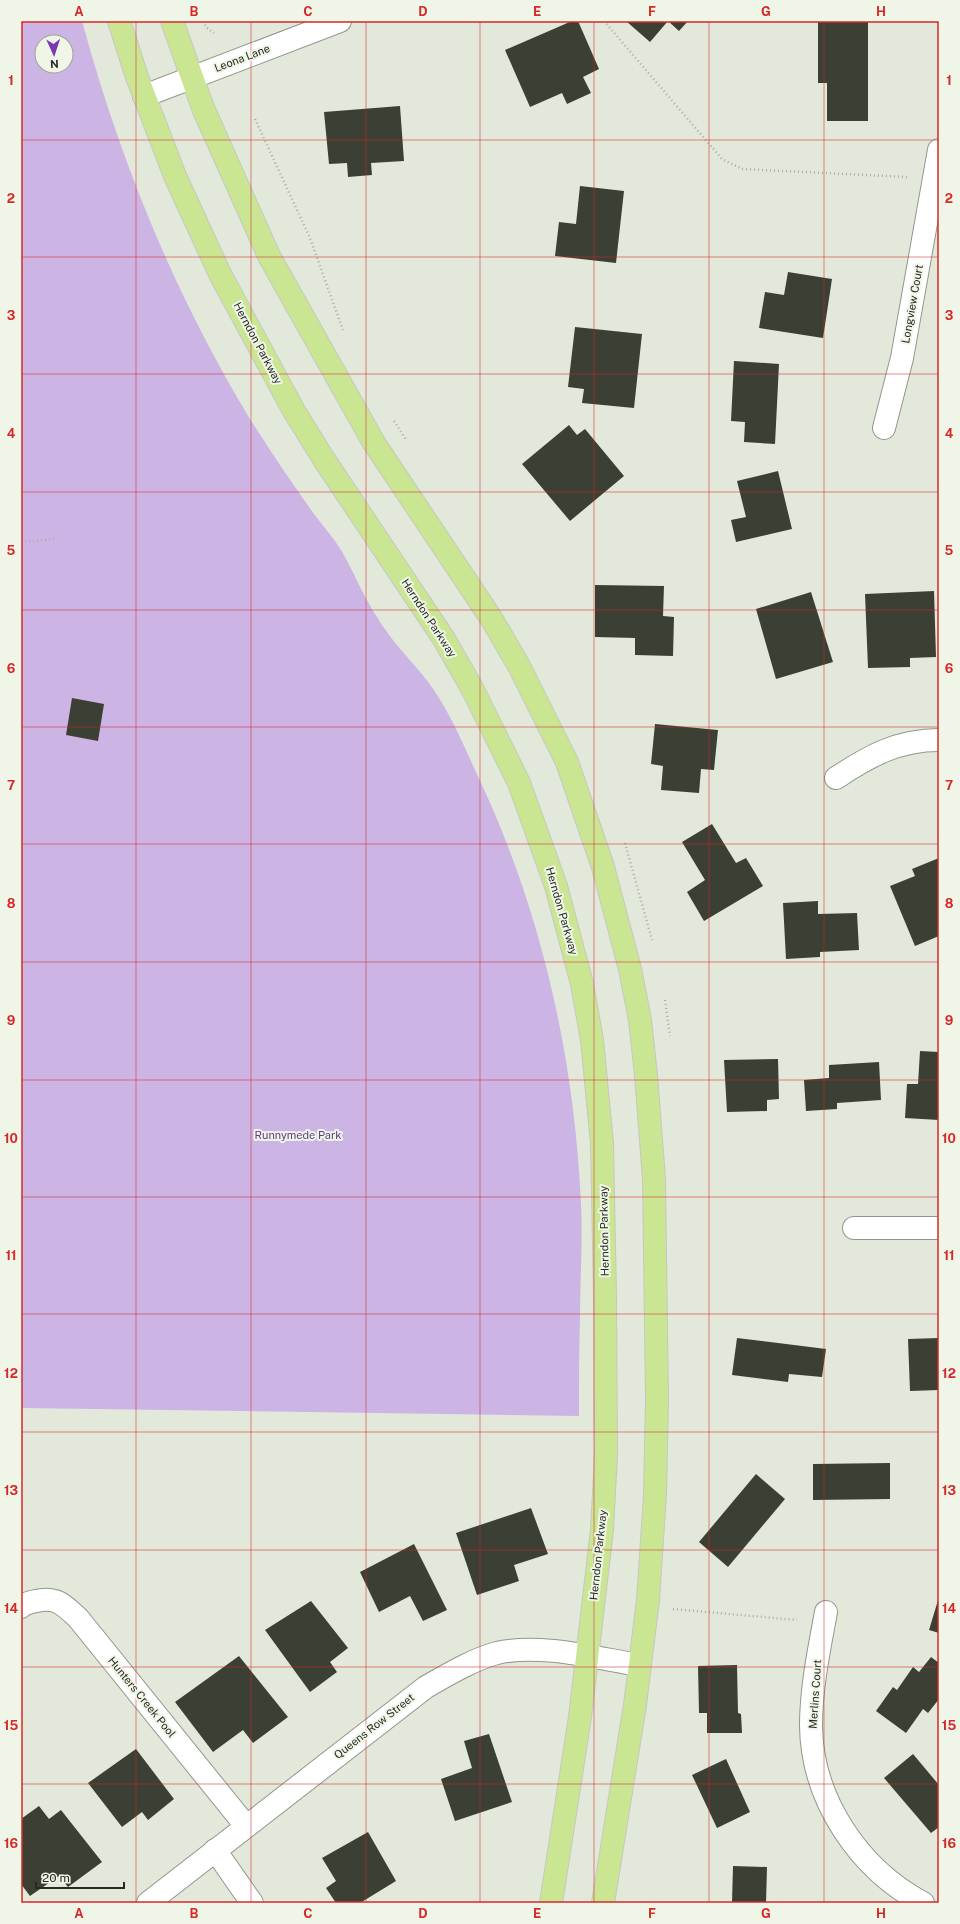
<svg xmlns="http://www.w3.org/2000/svg" width="960" height="1924" font-family="'Public Sans',sans-serif">
<style>
.green{fill:#ccb5e5;fill-rule:evenodd}
.building{fill:#3b3f34}
.lines{fill:none;stroke-linecap:round;stroke-linejoin:round}
.minor-casing{stroke:#919789;stroke-width:24}
.major-casing{stroke:#c7c7c6;stroke-width:24}
.path{stroke:#aaafa3;stroke-width:2.5;stroke-dasharray:1 3;stroke-linecap:butt}
.minor{stroke:#fff;stroke-width:22}
.major{stroke:#cae692;stroke-width:22}
.grid{fill:none;stroke:#d62828;stroke-width:1;stroke-opacity:0.55}
.labels{text-anchor:middle;dominant-baseline:central;stroke-width:4;stroke-linejoin:round;paint-order:stroke}
.street-label{font-size:11px;fill:#272924;stroke:#f0f6e7}
.park-label{font-size:11px;fill:#643989;stroke:#f0f6e7}
.neatline{fill:none;stroke:#d62828;stroke-width:1.5}
.grid-label{font-size:13px;text-anchor:middle;font-weight:bold;fill:#d62828}
</style>
<rect width="100%" height="100%" fill="#e3e9da"/>
<path class="green" d="M 21,21 L 82,21 C 120,161 175,295 250,419 C 270,451 292,483 314,514 C 323,526 333,537 341,550 C 354,572 363,596 377,617 C 391,641 412,661 429,683 C 448,709 462,741 475,770 C 540,905 574,1053 581,1203 C 583,1241 580,1279 580,1317 C 579,1350 579,1383 579,1416 L 21,1408 ZM 42,42 L 66,42 L 66,66 L 42,66 Z"/>
<g class="building">
<polygon points="572,21 578,21 599,69 583,77 591,93 567,104 562,93 530,107 505,50"/>
<polygon points="626,21 688,21 679,31 668,21 650,42"/>
<polygon points="818,21 868,21 868,121 827,121 827,83 818,83"/>
<polygon points="400,106 404,161 371,163 372,175 348,177 347,163 329,164 324,112"/>
<polygon points="580,186 624,191 616,263 555,256 559,222 576,224"/>
<polygon points="788,272 832,279 823,338 759,328 765,292 784,295"/>
<polygon points="575,327 642,334 634,408 582,403 584,389 568,387"/>
<polygon points="734,361 779,364 775,444 744,442 745,422 731,421"/>
<polygon points="569,425 577,435 585,429 624,476 570,521 522,464"/>
<polygon points="778,471 792,529 736,542 731,520 746,517 737,481"/>
<polygon points="595,585 664,586 663,616 674,617 673,656 635,655 635,638 595,637"/>
<polygon points="934,591 936,657 910,658 910,667 868,668 865,594"/>
<polygon points="811,592 833,662 776,679 756,609"/>
<polygon points="72,698 104,704 98,741 66,735"/>
<polygon points="655,724 718,730 714,770 701,769 699,793 661,790 663,766 651,764"/>
<polygon points="712,824 736,863 746,858 763,886 704,921 687,892 705,880 682,842"/>
<polygon points="939,858 939,936 915,946 890,886 915,876 912,869"/>
<polygon points="818,901 818,914 857,913 859,950 820,952 820,957 786,959 783,903"/>
<polygon points="920,1051 939,1052 939,1120 905,1118 907,1084 918,1084"/>
<polygon points="778,1059 779,1099 767,1100 767,1111 727,1112 724,1060"/>
<polygon points="879,1062 881,1100 837,1103 837,1109 806,1111 804,1080 829,1078 829,1065"/>
<polygon points="737,1338 826,1349 822,1377 789,1374 788,1382 732,1375"/>
<polygon points="939,1338 939,1390 910,1391 908,1339"/>
<polygon points="890,1463 890,1499 813,1500 813,1464"/>
<polygon points="756,1474 785,1499 728,1567 699,1542"/>
<polygon points="531,1508 548,1554 514,1565 519,1581 477,1595 456,1533"/>
<polygon points="414,1544 447,1610 423,1621 410,1596 379,1612 360,1572"/>
<polygon points="939,1597 939,1633 929,1630"/>
<polygon points="311,1601 348,1648 330,1662 337,1672 310,1692 265,1630"/>
<polygon points="239,1656 288,1717 253,1743 243,1730 213,1752 175,1702"/>
<polygon points="931,1657 939,1663 939,1699 928,1713 923,1709 906,1733 876,1711 893,1687 897,1690 913,1667 919,1672"/>
<polygon points="737,1665 738,1713 741,1714 742,1733 707,1733 707,1713 699,1713 698,1666"/>
<polygon points="489,1734 512,1802 455,1821 441,1779 472,1768 464,1741"/>
<polygon points="136,1749 174,1799 148,1820 142,1812 122,1827 88,1783"/>
<polygon points="913,1754 939,1785 939,1827 931,1833 884,1778"/>
<polygon points="726,1759 750,1812 717,1828 692,1775"/>
<polygon points="39,1806 49,1819 61,1810 102,1862 68,1887 59,1876 30,1896 21,1884 21,1819"/>
<polygon points="368,1832 396,1881 360,1903 336,1903 326,1888 336,1881 322,1858"/>
<polygon points="733,1866 767,1867 766,1903 732,1903"/>
</g>
<g class="lines">
<defs>
<g id="minor">
<polyline points="144,96 340,21"/>
<polyline points="884,428 902,358 939,150"/>
<path d="M 836,778 C 869,756 898,740 939,740"/>
<polyline points="854,1228 939,1228"/>
<path d="M 21,1607 C 25,1603 31,1602 36,1601 C 56,1596 64,1605 78,1618 L 246,1826"/>
<path d="M 826,1612 C 819,1650 811,1688 811,1726 C 812,1800 859,1869 923,1903"/>
<polyline points="215,1850 252,1903"/>
<path d="M 148,1903 L 426,1687 C 447,1675 474,1659 497,1653 C 540,1643 596,1658 639,1665"/>
</g>
<g id="major">
<polyline points="119,21 137,77 175,176 220,274 294,411 325,461 444,639 473,690 519,783 556,886 582,984 592,1040 602,1143 605,1296 606,1454 602,1530 580,1717 551,1903"/>
<polyline points="172,21 203,108 269,256 374,443 491,618 519,666 567,762 603,867 630,969 640,1020 646,1075 654,1179 657,1399 655,1495 648,1600 635,1705 603,1903"/>
</g>
</defs>
<use href="#minor" class="minor-casing"/>
<use href="#major" class="major-casing"/>
<g class="path">
<polyline points="203,21 206,27 214,33"/>
<polyline points="604,21 722,159 742,169 907,177"/>
<polyline points="255,119 310,238 343,330"/>
<polyline points="394,421 407,441"/>
<polyline points="21,542 54,539"/>
<polyline points="625,843 652,940"/>
<polyline points="665,1000 670,1036"/>
<polyline points="673,1609 797,1620"/>
</g>
<use href="#minor" class="minor"/>
<use href="#major" class="major"/>
</g>
<path class="grid" d="M 136,21 L 136,1903M 251,21 L 251,1903M 366,21 L 366,1903M 480,21 L 480,1903M 594,21 L 594,1903M 709,21 L 709,1903M 824,21 L 824,1903M 21,140 L 939,140M 21,257 L 939,257M 21,374 L 939,374M 21,492 L 939,492M 21,610 L 939,610M 21,727 L 939,727M 21,844 L 939,844M 21,962 L 939,962M 21,1080 L 939,1080M 21,1197 L 939,1197M 21,1314 L 939,1314M 21,1432 L 939,1432M 21,1550 L 939,1550M 21,1667 L 939,1667M 21,1784 L 939,1784"/>
<g class="labels">
<g class="street-label">
<text transform="translate(242 58) rotate(-21)">Leona Lane</text>
<text transform="translate(912 304) rotate(-80)">Longview Court</text>
<text transform="translate(258 343) rotate(62)">Herndon Parkway</text>
<text transform="translate(429 618) rotate(57)">Herndon Parkway</text>
<text transform="translate(562 911) rotate(74)">Herndon Parkway</text>
<text transform="translate(604 1231) rotate(-91)">Herndon Parkway</text>
<text transform="translate(598 1555) rotate(-84)">Herndon Parkway</text>
<text transform="translate(815 1694) rotate(-86)">Merlins Court</text>
<text transform="translate(142 1697) rotate(51)">Hunters Creek Pool</text>
<text transform="translate(374 1726) rotate(-38)">Queens Row Street</text>
</g>
<g class="park-label">
<text x="298" y="1135">Runnymede Park</text>
</g>
</g>
<rect width="960" height="1924" fill="none" stroke="#f0f6e7" stroke-width="44"/>
<g transform="translate(54 54) rotate(177)"><circle r="19" fill="#f0f6e7" stroke="#a0a499"/>
<path d="M0-3L7 15L0 10L-7 15Z" fill="#7b39ae"/>
<text y="-6" font-size="11" font-weight="bold" text-anchor="middle" fill="#272924">N</text>
</g>
<path d="M36 1882v6h88v-6" fill="none" stroke="#272924" stroke-width="2"/>
<text x="42" y="1882" font-size="12" fill="#272924" stroke="#f0f6e7" stroke-width="3" paint-order="stroke">20 m</text>
<rect x="22" y="22" width="916" height="1880" class="neatline"/>
<g class="grid-label">
<text x="79" y="16">A</text>
<text x="194" y="16">B</text>
<text x="308" y="16">C</text>
<text x="423" y="16">D</text>
<text x="537" y="16">E</text>
<text x="652" y="16">F</text>
<text x="766" y="16">G</text>
<text x="881" y="16">H</text>
<text x="11" y="85">1</text>
<text x="949" y="85">1</text>
<text x="11" y="203">2</text>
<text x="949" y="203">2</text>
<text x="11" y="320">3</text>
<text x="949" y="320">3</text>
<text x="11" y="438">4</text>
<text x="949" y="438">4</text>
<text x="11" y="555">5</text>
<text x="949" y="555">5</text>
<text x="11" y="673">6</text>
<text x="949" y="673">6</text>
<text x="11" y="790">7</text>
<text x="949" y="790">7</text>
<text x="11" y="908">8</text>
<text x="949" y="908">8</text>
<text x="11" y="1025">9</text>
<text x="949" y="1025">9</text>
<text x="11" y="1143">10</text>
<text x="949" y="1143">10</text>
<text x="11" y="1260">11</text>
<text x="949" y="1260">11</text>
<text x="11" y="1378">12</text>
<text x="949" y="1378">12</text>
<text x="11" y="1495">13</text>
<text x="949" y="1495">13</text>
<text x="11" y="1613">14</text>
<text x="949" y="1613">14</text>
<text x="11" y="1730">15</text>
<text x="949" y="1730">15</text>
<text x="11" y="1848">16</text>
<text x="949" y="1848">16</text>
<text x="79" y="1918">A</text>
<text x="194" y="1918">B</text>
<text x="308" y="1918">C</text>
<text x="423" y="1918">D</text>
<text x="537" y="1918">E</text>
<text x="652" y="1918">F</text>
<text x="766" y="1918">G</text>
<text x="881" y="1918">H</text>
</g>
</svg>
